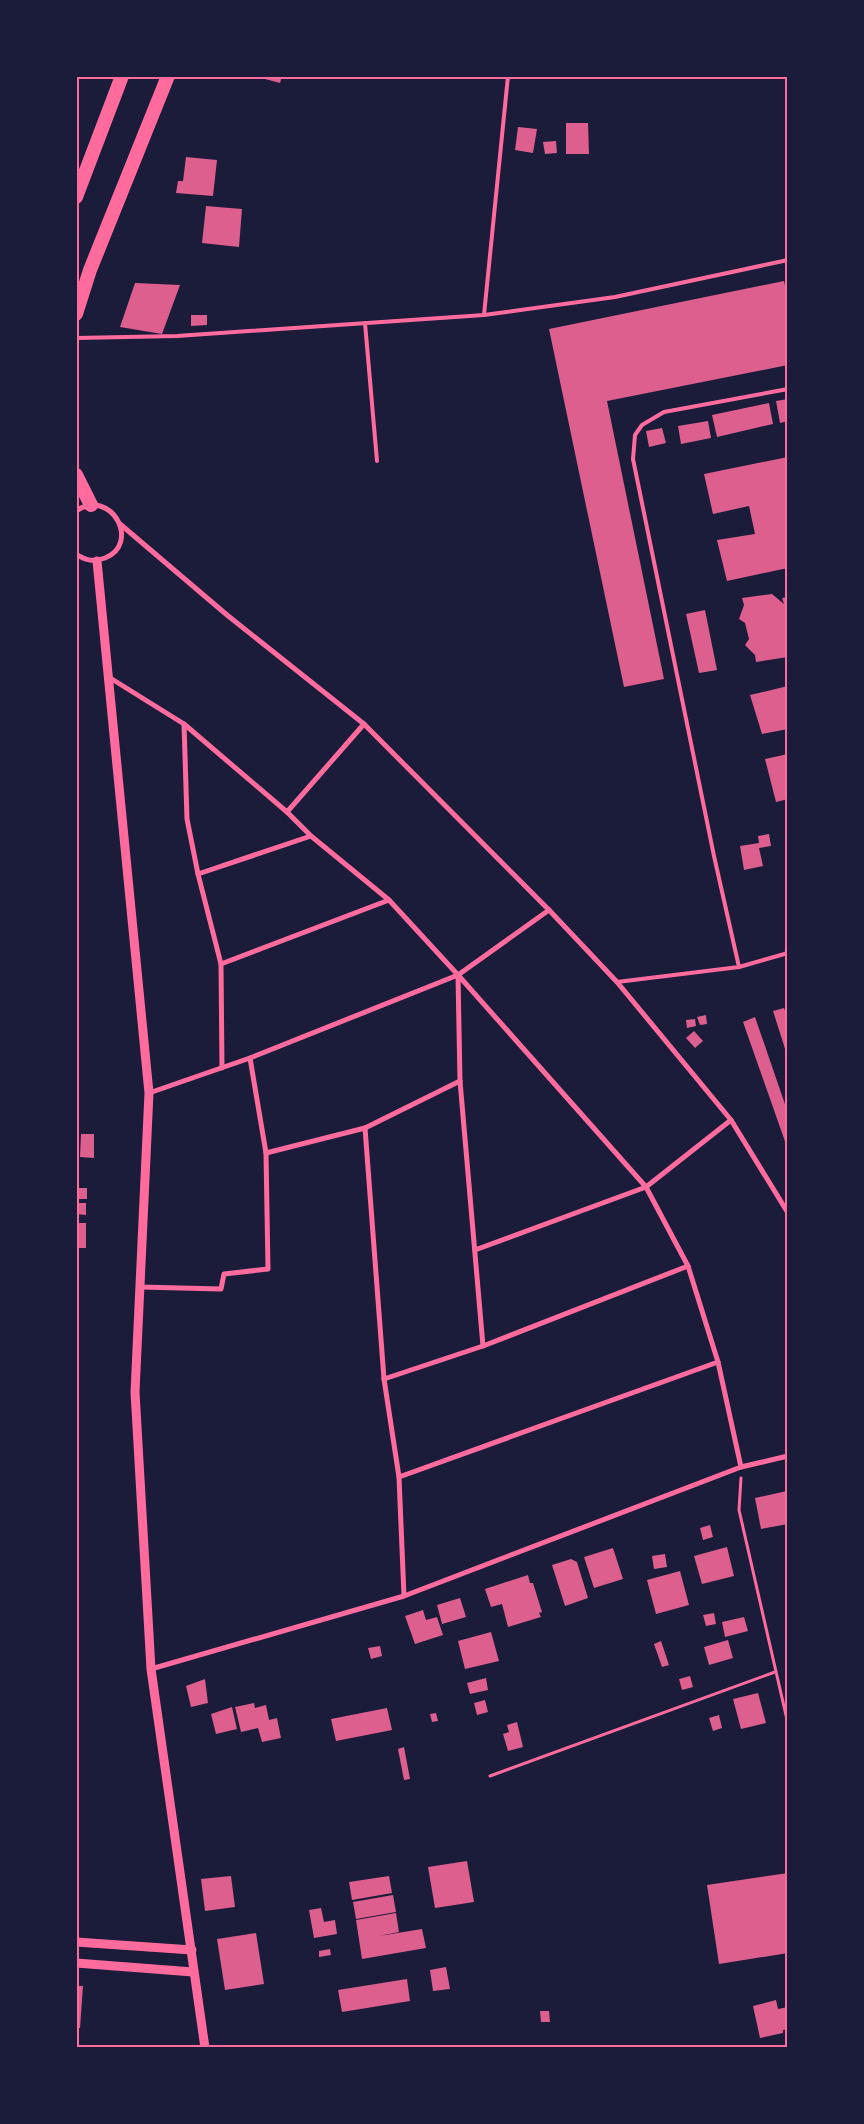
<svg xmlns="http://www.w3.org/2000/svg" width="864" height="2124" font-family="Lora,serif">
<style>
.building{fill:#dd5f8e}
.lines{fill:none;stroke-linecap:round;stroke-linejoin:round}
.path{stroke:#ff6b9d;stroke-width:3}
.service{stroke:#ff6b9d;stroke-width:4}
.minor{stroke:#ff6b9d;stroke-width:5}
.tertiary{stroke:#ff6b9d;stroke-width:9}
.trunk{stroke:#ff6b9d;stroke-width:14}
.neatline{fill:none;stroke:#ff6b9d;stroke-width:2}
</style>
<rect width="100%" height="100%" fill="#1b1b3a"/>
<g class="building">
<polygon points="254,76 282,76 280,83"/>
<polygon points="566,123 588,123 589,154 566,154"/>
<polygon points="518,127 537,129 533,153 515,150"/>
<polygon points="556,141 557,153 545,154 543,142"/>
<polygon points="186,157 217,160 213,196 176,193 178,181 183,181"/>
<polygon points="206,206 242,209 239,247 202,243"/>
<polygon points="784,281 788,299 788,365 607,401 664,679 624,687 549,329"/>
<polygon points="135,283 180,285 162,334 120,327"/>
<polygon points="191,315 207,315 207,325 191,326"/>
<polygon points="788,399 788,421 780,423 776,401"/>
<polygon points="769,403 773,424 717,437 712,415"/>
<polygon points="708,421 711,438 681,444 678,426"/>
<polygon points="662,428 666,443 649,447 646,431"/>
<polygon points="788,457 788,568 727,581 717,540 755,534 749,506 713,514 704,474"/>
<polygon points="772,594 784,604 782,598 788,597 788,657 756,662 755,655 745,645 749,639 745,623 739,619 744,605 742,598"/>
<polygon points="705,610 717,670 699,673 686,614"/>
<polygon points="788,686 788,729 762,734 750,695"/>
<polygon points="788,754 788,799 776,802 765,759"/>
<polygon points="769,834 771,846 759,848 763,866 744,870 740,846 759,843 758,836"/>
<polygon points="784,1008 788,1019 787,1055 773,1011"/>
<polygon points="706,1015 707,1024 700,1025 697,1017"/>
<polygon points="755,1017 788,1113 788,1150 743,1022"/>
<polygon points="695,1019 696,1026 687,1028 686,1020"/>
<polygon points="694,1031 703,1041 695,1048 686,1038"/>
<polygon points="81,1134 94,1134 94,1158 80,1157"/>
<rect x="79" y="1188" width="8" height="11"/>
<polygon points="76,1203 86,1203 86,1215 76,1214"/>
<polygon points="76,1220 79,1220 79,1223 86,1223 86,1248 76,1248"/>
<polygon points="787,1491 788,1524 761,1529 755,1498"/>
<polygon points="710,1525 713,1537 703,1540 700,1528"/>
<polygon points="727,1547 734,1576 702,1584 694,1556"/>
<polygon points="613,1548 623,1579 594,1588 584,1557"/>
<polygon points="665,1554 667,1567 654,1569 652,1556"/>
<polygon points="571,1559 577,1562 588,1598 565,1606 552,1565"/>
<polygon points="680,1571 689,1605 656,1614 647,1580"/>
<polygon points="528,1575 530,1583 533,1583 542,1612 539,1613 541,1617 508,1627 502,1604 491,1607 485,1589"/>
<polygon points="460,1598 466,1617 442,1624 437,1605"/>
<polygon points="423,1610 426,1620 437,1617 443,1635 415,1644 405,1616"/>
<polygon points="714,1613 716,1624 706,1626 703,1615"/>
<polygon points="744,1617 748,1631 725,1637 722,1622"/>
<polygon points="491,1632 499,1661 465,1669 458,1641"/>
<polygon points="728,1640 733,1658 709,1665 704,1647"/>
<polygon points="661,1641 669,1665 662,1667 654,1644"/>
<polygon points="380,1646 382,1656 371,1659 368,1648"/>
<polygon points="690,1676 693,1687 682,1690 679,1679"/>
<polygon points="486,1678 488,1690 470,1694 467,1683"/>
<polygon points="205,1679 208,1703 191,1707 186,1686"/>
<polygon points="758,1693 766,1723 741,1729 733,1699"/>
<polygon points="485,1700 488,1712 477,1715 474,1703"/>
<polygon points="254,1703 255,1708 266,1705 269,1720 277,1718 281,1738 262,1742 258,1728 241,1732 235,1707"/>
<polygon points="232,1707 237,1729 216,1734 211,1714"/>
<polygon points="387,1708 392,1730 336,1741 331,1719"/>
<polygon points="436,1713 438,1721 432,1722 430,1714"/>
<polygon points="719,1715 722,1728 713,1731 709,1718"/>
<polygon points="517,1722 523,1747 508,1751 503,1734 509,1732 507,1725"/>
<polygon points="404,1747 410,1779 404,1780 398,1749"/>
<polygon points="467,1861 474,1902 435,1908 428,1867"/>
<polygon points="788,1873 788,1953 719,1964 707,1885"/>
<polygon points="231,1876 235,1907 205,1911 201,1879"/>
<polygon points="389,1876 392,1893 352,1900 349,1882"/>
<polygon points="393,1895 396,1912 356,1919 353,1902"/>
<polygon points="321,1908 324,1922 335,1920 337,1934 314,1938 309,1910"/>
<polygon points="396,1913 399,1932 379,1936 422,1929 426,1948 362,1959 356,1920"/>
<polygon points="256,1933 264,1984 225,1990 217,1939"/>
<polygon points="330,1949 331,1955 319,1957 319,1951"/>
<polygon points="446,1967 450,1989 433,1991 430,1970"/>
<polygon points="407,1979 410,2001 342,2012 338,1990"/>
<polygon points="76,1986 83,1986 80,2028 76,2028"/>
<polygon points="776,2000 778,2009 788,2007 788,2029 783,2030 783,2033 760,2038 753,2006"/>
<polygon points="540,2011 549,2011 550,2022 541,2022"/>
</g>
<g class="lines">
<g class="path">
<polyline points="741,1478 739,1510 788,1724"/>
<polyline points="490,1776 775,1672"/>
</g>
<g class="service">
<polyline points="484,315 508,76"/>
<polyline points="365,323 377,461"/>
<polyline points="76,338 177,336 484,315 615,297 788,260"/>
<polyline points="739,967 788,953"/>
<polyline points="617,982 739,967 714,856 633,459 635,435 642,425 664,412 788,389"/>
</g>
<g class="minor">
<path d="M 76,511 C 112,487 141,544 105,558 C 94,562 86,561 76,554"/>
<polyline points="120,524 227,615 364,724 549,910 617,982 731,1120 788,1213"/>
<polyline points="107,676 184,724 287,812 311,836 389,900 458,975 646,1187 688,1266 718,1362 741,1467"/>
<polyline points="184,724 187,819 198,874 221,964 222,1068"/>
<polyline points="287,812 364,724"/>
<polyline points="198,874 311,836"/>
<polyline points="221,964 389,900"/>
<polyline points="149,1093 250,1058 458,975"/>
<polyline points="365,1128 460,1081"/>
<polyline points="266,1153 365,1128 384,1379 399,1477 404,1596"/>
<polyline points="475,1250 646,1187 731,1120"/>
<polyline points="140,1287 221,1289 224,1274 268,1269 266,1153 250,1058"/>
<polyline points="483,1346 460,1081 458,975 549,910"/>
<polyline points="384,1379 483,1346 688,1266"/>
<polyline points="399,1477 718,1362"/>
<polyline points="151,1669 404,1596 741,1467 788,1456"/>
</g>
<g class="tertiary">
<polyline points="97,561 149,1093 135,1392 151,1669 205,2048"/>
<polyline points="76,1942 192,1950"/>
<polyline points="76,1963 193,1972"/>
</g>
<g class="trunk">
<polyline points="76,197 122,76"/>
<polyline points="76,314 90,270 168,76"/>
<polyline points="76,475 91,505"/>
</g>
</g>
<rect width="864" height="2124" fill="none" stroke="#1b1b3a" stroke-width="155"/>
<rect x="78" y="78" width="708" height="1968" class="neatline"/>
</svg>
